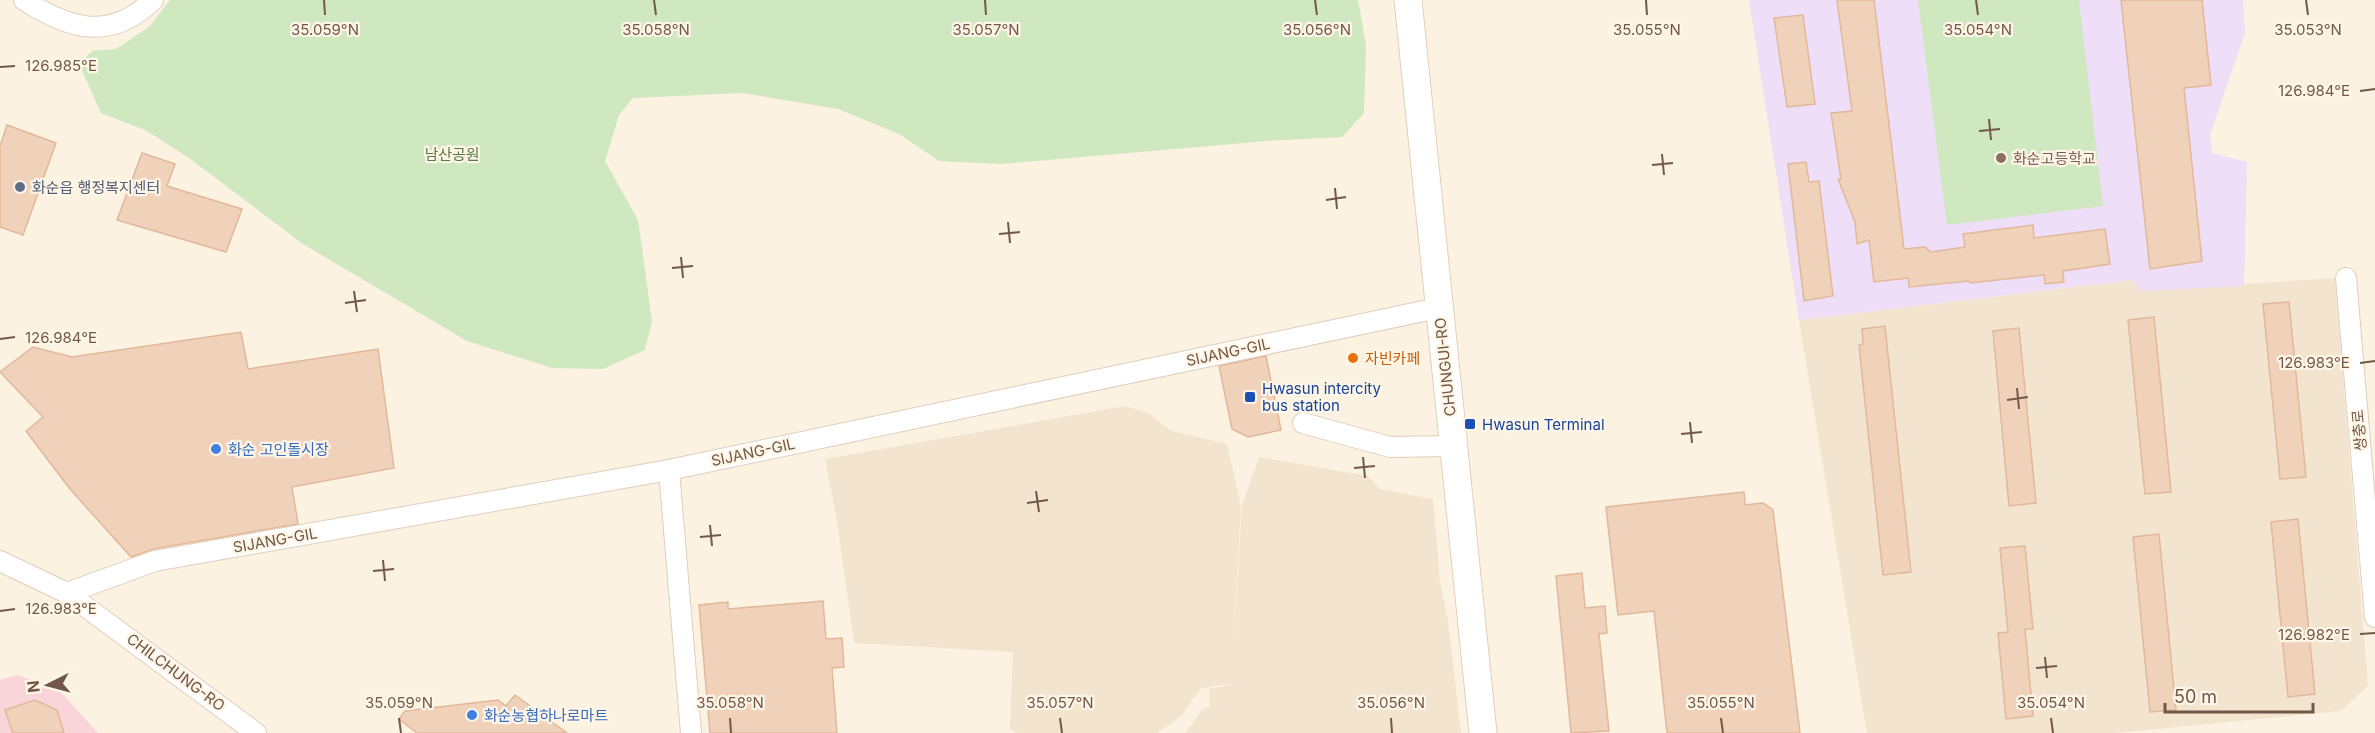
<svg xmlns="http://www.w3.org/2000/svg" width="2375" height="733" font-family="Inter,'Noto Sans KR',sans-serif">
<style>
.residential{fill:#f3e4d0}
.education{fill:#efdef7}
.medical{fill:#f9d4d8}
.green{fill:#cfe8c0}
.building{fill:#f0d1b9;stroke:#e2b89a;stroke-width:1.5}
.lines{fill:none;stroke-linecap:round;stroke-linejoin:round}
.street-casing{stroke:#dfcebd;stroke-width:22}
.secondary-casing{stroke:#e4cfbb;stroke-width:29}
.street{stroke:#fff;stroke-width:20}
.secondary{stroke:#fff;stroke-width:27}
.ticks{fill:none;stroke:#715849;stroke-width:2}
.education-dot{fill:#8d6e63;stroke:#fff6e7;stroke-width:2}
.service-dot{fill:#5c6f8a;stroke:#fff6e7;stroke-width:2}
.food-dot{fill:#e8710a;stroke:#fff6e7;stroke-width:2}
.transit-dot{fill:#1a4fb4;stroke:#fff6e7;stroke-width:2}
.shop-dot{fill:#3f7fe0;stroke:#fff6e7;stroke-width:2}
.labels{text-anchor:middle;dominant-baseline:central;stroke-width:4.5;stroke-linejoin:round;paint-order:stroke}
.park-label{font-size:15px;fill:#547c44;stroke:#fff6e7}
.education-label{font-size:15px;fill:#785e54;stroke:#fff6e7;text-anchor:start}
.service-label{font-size:15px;fill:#4e5e75;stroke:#fff6e7;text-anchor:start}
.street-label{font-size:15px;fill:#715849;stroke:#fff6e7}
.food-label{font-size:15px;fill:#c56008;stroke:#fff6e7;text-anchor:start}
.transit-label{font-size:15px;fill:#164399;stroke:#fff6e7;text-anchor:start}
.shop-label{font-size:15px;fill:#366cbe;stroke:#fff6e7;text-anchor:start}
.ticks-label{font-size:15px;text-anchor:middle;fill:#715849;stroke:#fff6e7;stroke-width:4.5;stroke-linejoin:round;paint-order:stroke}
</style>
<rect width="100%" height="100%" fill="#fbf2e1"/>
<g class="residential">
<polygon points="2335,278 2368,686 2341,711 2115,733 1867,733 1799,320 2134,280 2140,291"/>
<polygon points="1125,406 1148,413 1172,431 1227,444 1241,506 1232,663 1242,506 1259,457 1368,476 1380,489 1433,499 1440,583 1448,621 1461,733 1185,733 1203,709 1210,707 1209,689 1231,685 1231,684 1201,688 1182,715 1157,733 1017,733 1010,729 1013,652 854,643 837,521 825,459"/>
</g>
<polygon class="education" points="1749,0 2243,0 2245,33 2210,135 2212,153 2247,162 2244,286 2140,291 2133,280 1799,320"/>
<polygon class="medical" points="17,675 57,688 98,733 0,733 0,680"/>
<g class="green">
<polygon points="170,0 1358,0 1366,45 1364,113 1342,137 1267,141 1001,164 939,161 899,134 838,109 743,93 633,98 619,115 605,161 638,220 652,321 645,350 603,369 552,368 467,341 303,244 189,158 147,131 101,113 79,64 92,51 116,49 149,27"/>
<polygon points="1918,0 2079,0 2103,206 1947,225"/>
</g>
<g class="building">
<polygon points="1837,0 1874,0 1904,249 1925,247 1931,252 1965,247 1963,234 2033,225 2034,238 2105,229 2110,264 2063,271 2064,282 2045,284 2044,275 1970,283 1969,281 1909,287 1908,278 1874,282 1869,240 1857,244 1855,222 1838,179 1841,179 1831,113 1852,111"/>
<polygon points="2121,0 2202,0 2211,85 2184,88 2202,261 2150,269"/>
<polygon points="1803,15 1815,104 1787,107 1774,18"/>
<polygon points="7,125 56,143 23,235 0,227 0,146"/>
<polygon points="142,153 175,164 167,186 242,209 226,252 117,220"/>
<polygon points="1806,162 1809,182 1819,181 1833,296 1804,301 1788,164"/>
<polygon points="2289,302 2306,477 2280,479 2263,304"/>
<polygon points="2154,317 2171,492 2145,494 2128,320"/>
<polygon points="1885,326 1911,572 1883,575 1859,345 1863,344 1862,329"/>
<polygon points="2019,328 2036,503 2009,506 1993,331"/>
<polygon points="241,332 248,369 378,349 394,468 292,487 298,524 153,549 131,557 70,489 26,431 43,417 0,372 33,347 72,357"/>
<polygon points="1266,356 1281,430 1248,437 1232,429 1219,366"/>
<polygon points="1744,492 1745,505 1763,503 1773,510 1800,733 1667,733 1654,611 1618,615 1606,507"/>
<polygon points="2298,519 2315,694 2288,697 2271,522"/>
<polygon points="2159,534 2176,710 2150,712 2133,537"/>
<polygon points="2025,546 2033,629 2025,629 2033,716 2006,719 1998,633 2008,632 2000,548"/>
<polygon points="1582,573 1585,608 1605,606 1607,633 1599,634 1609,731 1571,733 1556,576"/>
<polygon points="823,601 826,639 842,638 844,667 832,668 837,733 710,733 699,605 728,602 728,609"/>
<polygon points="515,695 567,733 417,733 399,719 405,711 498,700 506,706"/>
<polygon points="35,700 57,710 64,733 13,733 5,710"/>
</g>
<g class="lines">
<defs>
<g id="street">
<path d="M 24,0 C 69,29 110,42 153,0"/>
<polyline points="2346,278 2375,617"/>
<polyline points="1303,423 1390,447 1453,446"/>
<polyline points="669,470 691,733"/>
<polyline points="0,561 67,593 256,733"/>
<polyline points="67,593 155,561 669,470 1438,308"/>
</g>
<polyline id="secondary" points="1408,0 1483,733"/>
</defs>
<use href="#street" class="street-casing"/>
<use href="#secondary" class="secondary-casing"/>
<use href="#street" class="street"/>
<use href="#secondary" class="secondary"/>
</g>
<path class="ticks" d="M 324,0 L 325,15M 654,0 L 656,15M 985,0 L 986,15M 1315,0 L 1317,15M 1646,0 L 1647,15M 1976,0 L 1978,15M 2306,0 L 2308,15M 0,67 L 15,66M 2360,91 L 2375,89M 1989,119 L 1991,140M 1979,131 L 2000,129M 1662,154 L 1664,175M 1652,165 L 1673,163M 1335,188 L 1337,209M 1326,200 L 1346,197M 1008,222 L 1010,243M 999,234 L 1020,232M 681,257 L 683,278M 672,268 L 693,266M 354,291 L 357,312M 345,303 L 366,300M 0,339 L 15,337M 2360,363 L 2375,361M 2017,388 L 2019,409M 2007,400 L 2028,397M 1690,422 L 1692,443M 1681,434 L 1702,432M 1363,457 L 1365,478M 1354,468 L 1375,466M 1036,491 L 1039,512M 1027,503 L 1048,500M 710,525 L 712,546M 700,537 L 721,535M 383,560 L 385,581M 373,571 L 394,569M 0,611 L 15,609M 2360,634 L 2375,633M 2045,657 L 2047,678M 2036,668 L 2057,666M 399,718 L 401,733M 730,718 L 731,733M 1060,718 L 1062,733M 1391,718 L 1392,733M 1721,718 L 1723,733M 2051,718 L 2053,733"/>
<circle class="education-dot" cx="2001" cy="158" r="6"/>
<circle class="service-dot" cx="20" cy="187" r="6"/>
<circle class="food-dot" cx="1353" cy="358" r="6"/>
<g class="transit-dot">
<rect x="1244" y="391" width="12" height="12" rx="3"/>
<rect x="1464" y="418" width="12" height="12" rx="3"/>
</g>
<g class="shop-dot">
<circle cx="216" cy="449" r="6"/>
<circle cx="472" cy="715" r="6"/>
</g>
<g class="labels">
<g class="park-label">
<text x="452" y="154">남산공원</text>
</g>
<g class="education-label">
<text x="2013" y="158">화순고등학교</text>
</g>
<g class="service-label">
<text x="32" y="187">화순읍 행정복지센터</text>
</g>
<g class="street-label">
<text transform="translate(1228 352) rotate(-12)">SIJANG-GIL</text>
<text transform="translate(1445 367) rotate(-96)">CHUNGUI-RO</text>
<text transform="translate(2359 430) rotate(-95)">쌍충로</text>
<text transform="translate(753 452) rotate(-12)">SIJANG-GIL</text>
<text transform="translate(275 540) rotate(-10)">SIJANG-GIL</text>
<text transform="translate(176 672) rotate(37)">CHILCHUNG-RO</text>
</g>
<g class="food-label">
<text x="1365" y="358">자빈카페</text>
</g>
<g class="transit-label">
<text x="1262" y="388">Hwasun intercity<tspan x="1262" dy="17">bus station</tspan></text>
<text x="1482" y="424">Hwasun Terminal</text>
</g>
<g class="shop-label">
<text x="228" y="449">화순 고인돌시장</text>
<text x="484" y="715">화순농협하나로마트</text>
</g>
</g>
<g class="ticks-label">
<text x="325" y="35">35.059°N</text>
<text x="656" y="35">35.058°N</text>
<text x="986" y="35">35.057°N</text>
<text x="1317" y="35">35.056°N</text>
<text x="1647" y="35">35.055°N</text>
<text x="1978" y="35">35.054°N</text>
<text x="2308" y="35">35.053°N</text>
<text x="61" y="71">126.985°E</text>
<text x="2314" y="96">126.984°E</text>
<text x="61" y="343">126.984°E</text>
<text x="2314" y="368">126.983°E</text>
<text x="61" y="614">126.983°E</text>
<text x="2314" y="640">126.982°E</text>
<text x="399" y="708">35.059°N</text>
<text x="730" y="708">35.058°N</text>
<text x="1060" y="708">35.057°N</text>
<text x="1391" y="708">35.056°N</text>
<text x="1721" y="708">35.055°N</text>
<text x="2051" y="708">35.054°N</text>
</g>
<g transform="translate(48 685) rotate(264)" stroke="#fff6e7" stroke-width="4.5" paint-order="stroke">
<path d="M0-4.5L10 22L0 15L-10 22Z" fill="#715849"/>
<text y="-9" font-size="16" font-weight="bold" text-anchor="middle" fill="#715849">N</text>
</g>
<path d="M2165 703v9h148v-9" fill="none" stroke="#715849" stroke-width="3"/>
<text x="2174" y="703" font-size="18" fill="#715849" stroke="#fff6e7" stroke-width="4.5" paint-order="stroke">50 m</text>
</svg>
